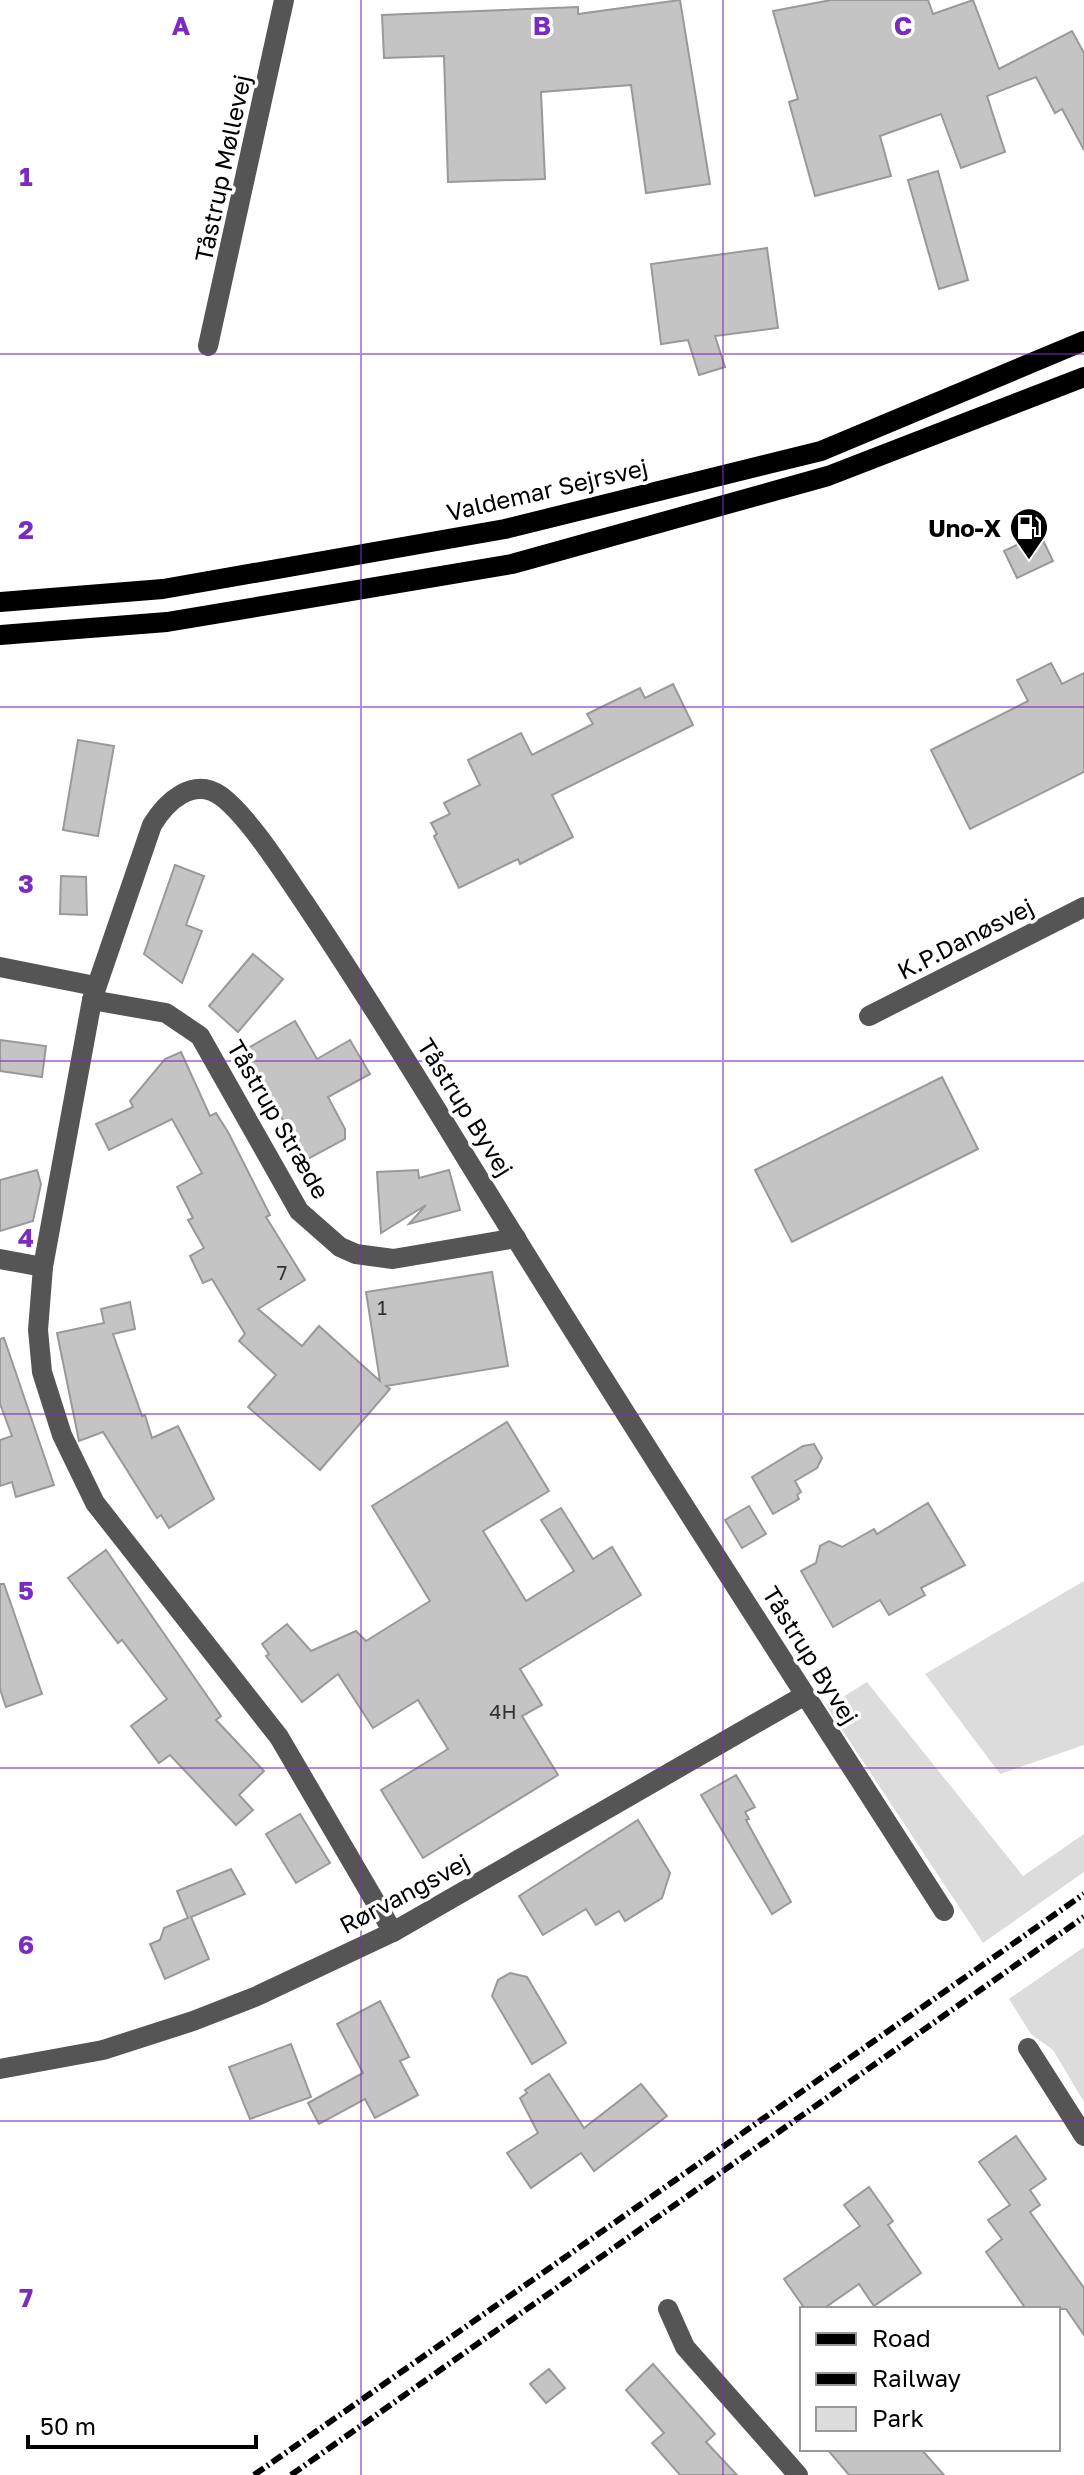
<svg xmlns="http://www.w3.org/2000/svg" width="1084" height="2475" font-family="'Golos Text',sans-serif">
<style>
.green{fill:#dcdcdc}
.building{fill:#c4c4c4;stroke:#999;stroke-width:2}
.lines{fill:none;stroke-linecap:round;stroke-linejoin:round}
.minor{stroke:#555;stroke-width:20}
.major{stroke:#000;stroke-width:20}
.rail{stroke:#000;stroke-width:6;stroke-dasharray:12 4 2 4;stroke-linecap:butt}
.grid{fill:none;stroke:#7b2cbf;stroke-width:2;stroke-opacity:0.55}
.labels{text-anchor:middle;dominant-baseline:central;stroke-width:7;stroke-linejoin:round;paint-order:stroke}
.number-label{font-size:20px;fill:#313131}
.street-label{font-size:24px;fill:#000;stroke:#fff}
.poi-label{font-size:24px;font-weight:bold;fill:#000;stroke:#fff;text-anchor:end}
.grid-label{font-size:26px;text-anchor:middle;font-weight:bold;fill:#7b2cbf;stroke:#fff;stroke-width:7;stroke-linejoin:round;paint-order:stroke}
</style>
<rect width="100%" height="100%" fill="#fff"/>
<g class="green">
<polygon points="1084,1581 1084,1745 1000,1774 925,1674"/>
<polygon points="867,1682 1023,1876 1084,1834 1084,1872 983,1943 827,1707"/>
<polygon points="1084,1947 1084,2102 1053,2050 1031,2034 1009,1999"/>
</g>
<g class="building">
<polygon points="680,0 710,184 646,193 631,85 541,92 545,179 448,182 444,56 384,58 382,15 578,7 578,14"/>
<polygon points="831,0 928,0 933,14 973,0 999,69 1072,31 1084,53 1084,150 1062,109 1055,113 1036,77 987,96 1005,152 961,168 941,114 880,136 891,176 815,196 789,102 798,99 773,11"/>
<polygon points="938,171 968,280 939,289 908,180"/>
<polygon points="767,248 778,328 715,336 725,367 699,375 688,340 661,344 651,264"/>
<polygon points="1040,534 1053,561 1017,578 1004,551"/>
<polygon points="1051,663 1062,684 1084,673 1084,772 970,829 931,750 1028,701 1017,680"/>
<polygon points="673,684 693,725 552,795 573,837 520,864 518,859 459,888 434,836 437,834 431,823 450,814 444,803 480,785 468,760 521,733 532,755 593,724 587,714 640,688 645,698"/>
<polygon points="78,740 114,746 98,836 63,830"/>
<polygon points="175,865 204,876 186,925 202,931 182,983 144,954"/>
<polygon points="61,876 86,877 87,915 60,914"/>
<polygon points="253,954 283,979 238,1032 209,1006"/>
<polygon points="295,1021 317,1059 350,1040 370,1074 328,1097 345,1129 345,1139 306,1160 243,1051"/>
<polygon points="0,1040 46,1046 42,1077 0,1071"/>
<polygon points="181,1052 210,1116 216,1113 228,1132 270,1215 266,1217 305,1280 258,1309 302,1346 319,1326 380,1381 366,1292 492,1272 508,1366 386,1386 390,1389 320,1470 248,1407 276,1375 239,1341 245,1334 212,1279 203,1283 190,1256 204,1248 188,1220 193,1218 177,1187 202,1173 172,1119 109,1150 96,1124 133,1107 130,1101 165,1059"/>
<polygon points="942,1077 978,1149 792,1242 755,1170"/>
<polygon points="37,1170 41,1184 33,1221 0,1231 0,1180"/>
<polygon points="418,1170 419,1178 449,1170 460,1210 409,1224 426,1205 381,1233 377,1172"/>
<polygon points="130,1302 135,1329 113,1334 142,1416 145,1415 152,1438 178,1426 214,1499 169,1528 161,1515 157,1518 103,1432 79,1441 57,1333 104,1323 101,1309"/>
<polygon points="4,1338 54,1485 16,1497 12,1482 0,1486 0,1440 12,1436 0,1404 0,1339"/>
<polygon points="507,1422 549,1491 483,1531 526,1601 574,1571 541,1520 561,1508 593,1559 612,1547 641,1595 520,1669 542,1705 522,1716 558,1775 423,1858 381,1790 448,1749 418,1700 373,1728 338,1674 302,1702 266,1656 269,1654 262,1644 287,1624 311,1651 356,1631 366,1641 430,1601 372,1506"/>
<polygon points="814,1444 822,1458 817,1468 795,1481 801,1492 797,1495 799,1499 773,1514 752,1477 803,1446"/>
<polygon points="928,1503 965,1565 921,1588 925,1595 889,1615 880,1600 833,1627 801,1571 816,1563 820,1546 829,1541 842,1547 874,1529 877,1534"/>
<polygon points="749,1506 766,1534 742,1548 725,1520"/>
<polygon points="106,1550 221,1716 216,1720 264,1771 239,1795 253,1810 236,1825 170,1755 159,1763 131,1726 167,1699 122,1640 118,1643 68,1578"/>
<polygon points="0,1584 4,1584 42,1694 6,1707 0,1689"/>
<polygon points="736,1775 755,1807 745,1812 749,1819 746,1820 791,1902 772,1914 701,1795"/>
<polygon points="300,1814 330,1863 296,1883 266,1834"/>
<polygon points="638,1820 670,1873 662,1898 625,1921 619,1911 596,1925 586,1909 543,1935 519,1896"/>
<polygon points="231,1869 245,1894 191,1917 209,1959 165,1979 150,1944 160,1940 164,1928 188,1918 177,1891"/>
<polygon points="510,1973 527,1977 566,2043 532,2064 492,1996 498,1980"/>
<polygon points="380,2001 409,2057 400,2061 418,2095 375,2118 365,2099 319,2124 308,2103 363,2073 337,2024"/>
<polygon points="291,2044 311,2097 250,2119 229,2067"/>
<polygon points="549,2074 584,2128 641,2084 667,2116 594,2171 581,2153 531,2188 507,2153 538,2133 520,2098 527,2093 525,2090"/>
<polygon points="1016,2136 1046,2179 1030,2190 1040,2205 1030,2212 1084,2288 1084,2335 1066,2309 1026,2309 986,2252 1002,2239 988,2220 1010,2205 979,2162"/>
<polygon points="869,2187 893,2221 888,2225 921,2273 874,2306 859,2284 823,2309 805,2309 784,2279 860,2226 844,2205"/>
<polygon points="653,2364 715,2434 706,2442 737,2475 680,2475 652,2443 664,2433 626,2390"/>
<polygon points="549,2369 565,2388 546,2403 530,2384"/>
<polygon points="827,2449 921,2449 944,2475 849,2475"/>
</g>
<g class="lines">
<g class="minor">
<polyline points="208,346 284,0"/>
<polyline points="0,967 95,986"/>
<polyline points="92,1000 166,1013 200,1036 299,1211 340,1247 356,1254 393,1259 516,1238"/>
<polyline points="869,1016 1084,907"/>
<polyline points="0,1259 43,1267"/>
<path d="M 393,1932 L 279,1737 L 95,1503 L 62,1435 L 42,1372 L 38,1330 L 43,1267 L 92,1000 L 152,825 C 166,802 193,776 221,796 C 249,817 284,873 304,902 C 361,987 415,1074 468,1161 C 623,1413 784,1662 944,1911"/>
<polyline points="1028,2048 1084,2136"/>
<polyline points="0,2069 103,2050 193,2021 257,1996 393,1932 805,1695"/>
<polyline points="668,2309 685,2347 798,2475"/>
</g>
<g class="major">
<polyline points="0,602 163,589 505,529 821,451 1084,341"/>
<polyline points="0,635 167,622 512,564 828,476 1084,377"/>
</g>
<g class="rail">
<polyline points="254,2475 1084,1894"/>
<polyline points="291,2475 1084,1917"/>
</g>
</g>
<path class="grid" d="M 361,0 L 361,2475M 723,0 L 723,2475M 0,354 L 1084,354M 0,707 L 1084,707M 0,1061 L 1084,1061M 0,1414 L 1084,1414M 0,1768 L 1084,1768M 0,2121 L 1084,2121"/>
<defs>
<symbol id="fuel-pin" viewBox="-11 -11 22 30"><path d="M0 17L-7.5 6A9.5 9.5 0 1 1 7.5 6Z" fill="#000" stroke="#fff"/><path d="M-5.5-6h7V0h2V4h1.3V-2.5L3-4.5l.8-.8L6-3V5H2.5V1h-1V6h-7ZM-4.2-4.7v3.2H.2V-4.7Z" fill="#fff"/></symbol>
</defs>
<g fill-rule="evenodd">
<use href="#fuel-pin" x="1007" y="505" width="44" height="60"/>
</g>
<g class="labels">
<g class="number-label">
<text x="282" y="1272">7</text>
<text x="382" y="1307">1</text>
<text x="503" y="1711">4H</text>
</g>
<g class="street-label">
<text transform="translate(222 168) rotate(-78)">Tåstrup Møllevej</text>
<text transform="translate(547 489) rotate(-13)">Valdemar Sejrsvej</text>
<text transform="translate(965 938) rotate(-27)">K.P.Danøsvej</text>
<text transform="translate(466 1107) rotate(58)">Tåstrup Byvej</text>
<text transform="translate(279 1119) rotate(60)">Tåstrup Stræde</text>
<text transform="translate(811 1655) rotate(58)">Tåstrup Byvej</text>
<text transform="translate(404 1893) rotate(-28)">Rørvangsvej</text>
</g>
<g class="poi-label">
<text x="1001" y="527">Uno-X</text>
</g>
</g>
<g class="grid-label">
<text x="181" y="35">A</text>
<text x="542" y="35">B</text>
<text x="903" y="35">C</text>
<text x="26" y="186">1</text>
<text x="26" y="539">2</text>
<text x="26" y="893">3</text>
<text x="26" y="1247">4</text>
<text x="26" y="1600">5</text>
<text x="26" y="1954">6</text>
<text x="26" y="2307">7</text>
</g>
<rect x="800" y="2307" width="260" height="144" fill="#ffffff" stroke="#999999" stroke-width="2"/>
<rect x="816" y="2333" width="40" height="12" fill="#000000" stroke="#999999" stroke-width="2"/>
<text x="872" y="2347" font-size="24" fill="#000000">Road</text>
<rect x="816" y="2373" width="40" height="12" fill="#000000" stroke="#999999" stroke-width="2"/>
<text x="872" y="2387" font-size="24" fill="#000000">Railway</text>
<rect x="816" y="2407" width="40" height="24" fill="#dcdcdc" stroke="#999999" stroke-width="2"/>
<text x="872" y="2427" font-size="24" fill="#000000">Park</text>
<path d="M28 2435v12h228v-12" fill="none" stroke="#000000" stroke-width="4"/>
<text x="40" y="2435" font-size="24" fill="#000000" stroke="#ffffff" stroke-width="6" paint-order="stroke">50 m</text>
</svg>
